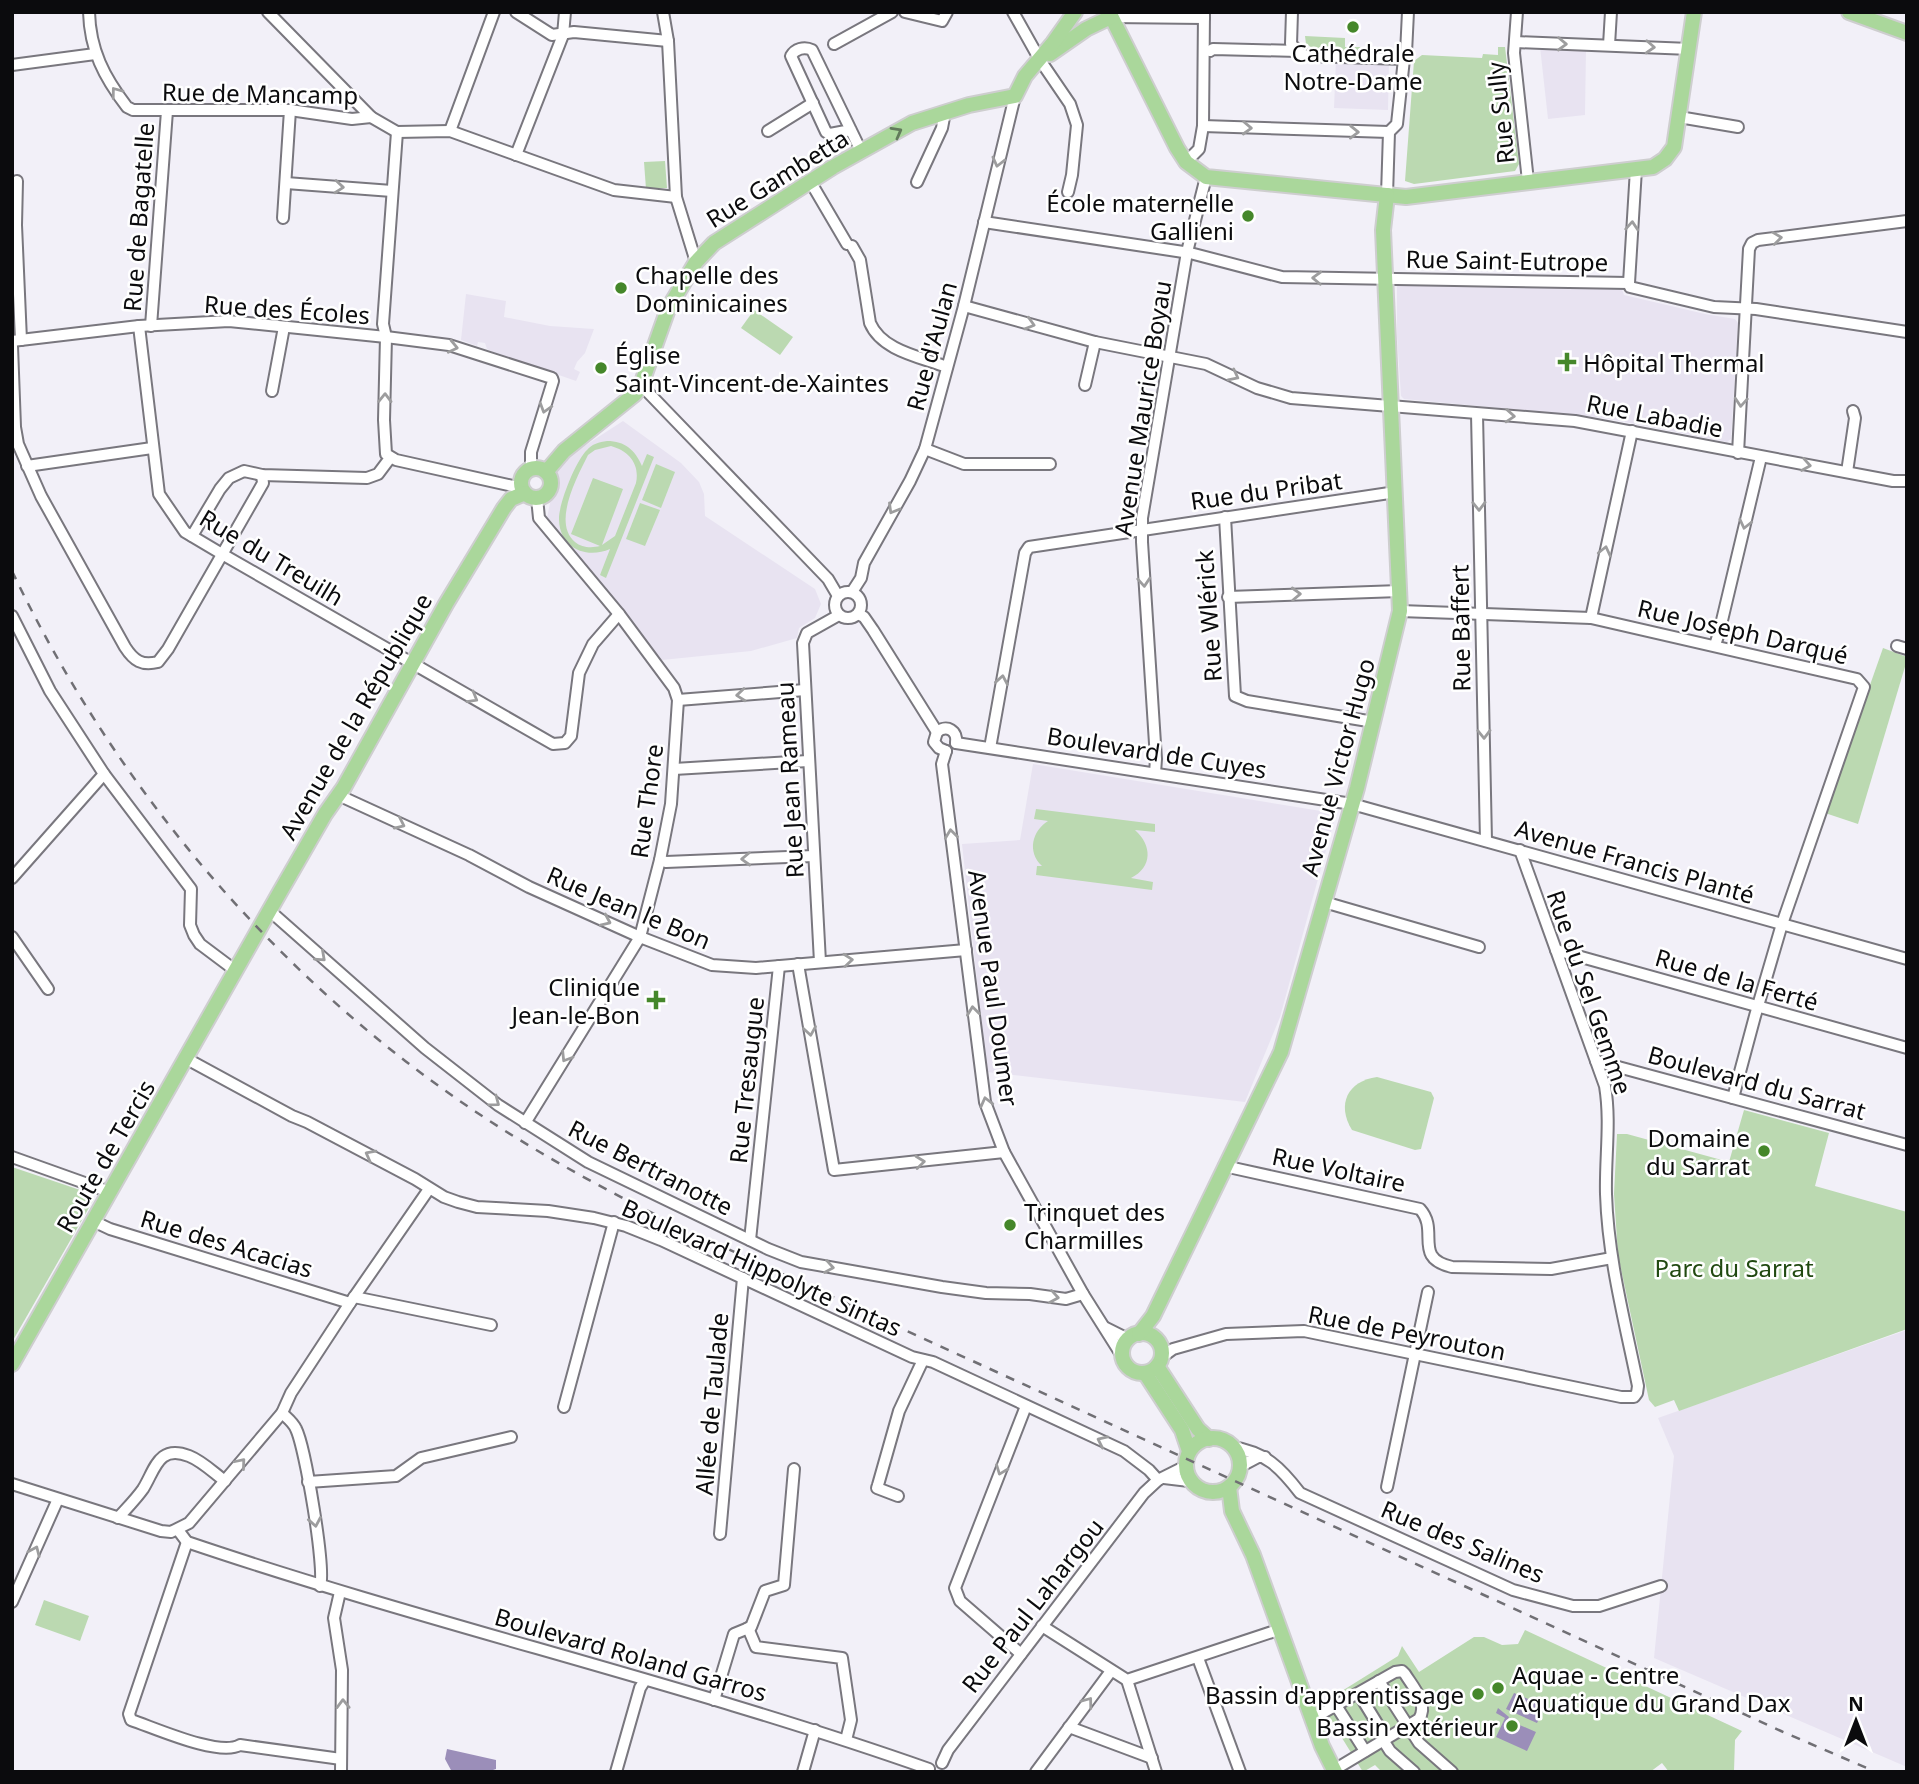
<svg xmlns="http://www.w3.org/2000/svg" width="1919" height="1784" font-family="'Noto Sans',sans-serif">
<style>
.built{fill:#e8e3f1}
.green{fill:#bbd9b1;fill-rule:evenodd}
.water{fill:#9b8eb9}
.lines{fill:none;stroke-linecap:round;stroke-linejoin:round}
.minor-casing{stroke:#79777e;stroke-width:14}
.major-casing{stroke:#cececf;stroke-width:18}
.minor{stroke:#fff;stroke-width:10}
.major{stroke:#aad79b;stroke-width:14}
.rail{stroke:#706f74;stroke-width:2.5;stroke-dasharray:9 9;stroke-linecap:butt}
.oneway{stroke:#9d9d9e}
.oneway2{stroke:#627b5b}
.poi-dot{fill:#45872a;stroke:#fff;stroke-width:2.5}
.labels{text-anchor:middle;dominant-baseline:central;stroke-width:5;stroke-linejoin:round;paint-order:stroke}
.poi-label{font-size:24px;fill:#0b0b0d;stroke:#fff;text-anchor:end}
.street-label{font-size:24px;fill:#0b0b0d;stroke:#fff}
.park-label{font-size:24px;fill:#214911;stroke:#fff}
</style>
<rect width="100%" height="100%" fill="#f2f0f8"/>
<g class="built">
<polygon points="1540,47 1586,50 1585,115 1548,119"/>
<polygon points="1336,59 1389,61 1388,110 1334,108"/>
<polygon points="1397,282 1621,287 1624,295 1705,314 1735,319 1738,323 1731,439 1727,442 1605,418 1404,399 1401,396 1397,336"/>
<polygon points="466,294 506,301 504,317 550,326 594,329 585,353 577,362 574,369 580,372 576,381 493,352 487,349 485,343 478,342 477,346 461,340"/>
<polygon points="623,421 681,463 699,482 704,494 705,516 815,589 821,604 815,618 799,628 797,638 751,651 662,660 547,518 558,463"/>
<polygon points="1033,764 1327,812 1334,821 1280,1017 1245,1102 987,1072 962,844 1020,840"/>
<polygon points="1907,1330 1907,1767 1654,1658 1674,1456 1658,1418"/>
</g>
<g class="green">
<polygon points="1305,36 1345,38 1345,47 1365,47 1365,53 1324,51 1316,50 1306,44"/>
<polygon points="1498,47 1505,47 1519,164 1515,171 1414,184 1405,181 1414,61 1422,55 1482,58 1483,54 1498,55"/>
<polygon points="665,161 667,188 646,189 644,162"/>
<polygon points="754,310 793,337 780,355 741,328"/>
<path d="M 607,441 C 625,441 635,450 642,466 L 647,454 L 654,457 L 606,578 L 600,575 L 610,549 C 587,559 560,549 559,520 C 558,505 576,460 587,450 C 592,444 599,442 607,441 ZM 611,446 C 629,451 640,464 636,483 L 615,536 L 602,545 L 623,489 L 593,478 L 571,534 L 600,546 C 592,548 582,548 575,542 C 552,523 577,477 588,455 L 595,450 Z"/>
<polygon points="656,464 675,472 661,508 642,500"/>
<polygon points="640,503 660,510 645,546 626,539"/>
<polygon points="1883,648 1907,657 1907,660 1858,824 1825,813"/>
<path d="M 1036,809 L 1155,824 L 1155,832 L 1135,830 C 1152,845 1153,867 1131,878 L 1153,882 L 1152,890 L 1036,875 L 1037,866 L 1042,866 C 1027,852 1032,831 1048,821 L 1034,819 Z"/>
<path d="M 1377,1077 L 1431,1092 L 1434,1098 L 1421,1149 L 1415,1150 L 1352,1130 C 1336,1104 1348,1081 1377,1077 Z"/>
<polygon points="1744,1110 1829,1133 1815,1186 1907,1212 1907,1329 1679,1411 1674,1400 1655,1407 1649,1400 1618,1255 1614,1194 1617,1134 1627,1134 1729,1162"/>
<polygon points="12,1167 89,1193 94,1199 12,1342"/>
<polygon points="44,1600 89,1616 80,1641 35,1625"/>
<polygon points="1525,1630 1742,1731 1735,1740 1734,1771 1669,1772 1662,1763 1650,1772 1382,1772 1375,1765 1363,1772 1321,1704 1398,1656 1402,1646 1419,1672 1474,1637 1484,1637 1502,1645 1518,1644"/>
</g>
<g class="water">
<polygon points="1514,1693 1545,1706 1537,1723 1506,1709"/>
<polygon points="1498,1708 1509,1717 1508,1720 1536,1732 1527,1751 1496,1737 1505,1718 1496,1713"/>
<polygon points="447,1749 496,1760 496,1769 487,1772 452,1772 445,1759"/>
</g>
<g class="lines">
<defs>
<g id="minor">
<path d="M 89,12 C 90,50 104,77 127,107 L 133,110 L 290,110 L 352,119 L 371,117"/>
<polyline points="268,12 371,117 397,132 450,131 614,190 676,197"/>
<polyline points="516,12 552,35 574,32 668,41"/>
<polyline points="663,12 668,41 676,197 696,262"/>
<polyline points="905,12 942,21 947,12"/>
<polyline points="1013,12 1040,60 1070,104 1077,125 1072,175 1068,192"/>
<polyline points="1292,12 1291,44 1301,54 1309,56 1404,59"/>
<polyline points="1517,12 1514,53 1528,181"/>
<polyline points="1111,17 1204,18"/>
<polyline points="1515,42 1690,49"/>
<polyline points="834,44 892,12"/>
<polyline points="1609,45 1611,12"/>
<polyline points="1210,51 1213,49 1298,51"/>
<polyline points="12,65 95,54"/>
<polyline points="1679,117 1738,127"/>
<polyline points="1203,126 1389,132"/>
<path d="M 851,130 L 830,134 L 826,132 L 791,56 C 795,49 804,46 812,50 L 861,151"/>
<polyline points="450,131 494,12"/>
<polyline points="768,131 813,103"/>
<polyline points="397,132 383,324 386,337 384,420 386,454 396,460 522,488"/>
<polyline points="516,155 563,35 565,12"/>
<polyline points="1186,162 1199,149 1203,126 1204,12"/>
<polyline points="17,181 16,225 21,340"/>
<polyline points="810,181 847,244"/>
<polyline points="917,182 942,128 945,112"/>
<polyline points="286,183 392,191"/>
<polyline points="1387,195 1389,132 1397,124 1404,59 1406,53 1408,12"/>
<polyline points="283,218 290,110"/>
<polyline points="984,222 1190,253 1282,277 1629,283"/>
<path d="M 852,246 L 860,260 L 870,323 C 882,351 921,357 947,367"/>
<polyline points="1629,283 1630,287 1714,307 1756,309 1907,332"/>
<polyline points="1629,283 1636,169"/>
<polyline points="964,306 1095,342 1206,364 1257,388 1291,398 1575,421 1893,481 1907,481"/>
<polyline points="139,326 159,494 185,532 222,554 553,744 565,743 571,736 579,673 593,644 619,614"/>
<polyline points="151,326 167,111"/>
<polyline points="12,341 139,326 229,321 386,337 449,345 552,378 553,381 531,452 531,469"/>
<path d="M 12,346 L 15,427 L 18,444 L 41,496 L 125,647 C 134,661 142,666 158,662 L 168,649 L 263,483 L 262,475"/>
<polyline points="641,385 828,579 838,596"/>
<polyline points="1085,385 1095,342"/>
<polyline points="272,391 284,327"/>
<polyline points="1477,414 1486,841"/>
<polyline points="925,449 964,464 1050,464"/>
<polyline points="1738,453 1749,249 1752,243 1758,240 1907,221"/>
<polyline points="27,466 152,448"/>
<polyline points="1847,472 1855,418 1853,411"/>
<polyline points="1225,517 1235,696 1247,701 1374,722"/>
<polyline points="192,536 220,489 229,478 244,471 262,475 367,478 378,474 390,458"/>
<circle cx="848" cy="605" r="13"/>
<polyline points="852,592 861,578 864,563 910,481 925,449 964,306 1015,96"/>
<polyline points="1228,597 1400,591"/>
<polyline points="1400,611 1591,618 1857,679 1864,687 1782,924 1755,1016 1733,1098"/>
<polyline points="858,614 864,617 873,630 937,732"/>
<polyline points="12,616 50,691 104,774 191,889 190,925 194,935 200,944 236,971"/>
<polyline points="1591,618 1632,431"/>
<polyline points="1715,645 1719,633 1761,457"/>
<polyline points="1897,646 1907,649"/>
<polyline points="678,700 805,690"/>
<path d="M 937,732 C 947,724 958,731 956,743"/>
<polyline points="937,732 934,742 939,748 946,751"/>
<polyline points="956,743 1352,804 1907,959"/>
<polyline points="990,748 1025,553 1029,547 1396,492"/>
<polyline points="946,751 942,764 985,1102 1004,1152 1083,1294 1124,1359"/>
<polyline points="674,769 808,761"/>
<polyline points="1155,773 1156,759 1142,542 1142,518 1187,252 1206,177"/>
<polyline points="338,795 469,855 529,887 640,937 712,965 756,968 966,950"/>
<polyline points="660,860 666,862 814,856"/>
<polyline points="12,878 104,774"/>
<polyline points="1324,902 1479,947"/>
<polyline points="270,911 425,1048 498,1105 588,1162 768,1249 801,1262 942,1287 986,1293 1030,1294 1066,1299 1083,1294"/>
<polyline points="12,937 48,989"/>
<polyline points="1556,950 1907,1048"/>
<polyline points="820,962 803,643 807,633 839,615"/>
<polyline points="798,964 834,1170 1004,1152"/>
<polyline points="187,1059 292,1116 307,1122 415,1179 444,1197 458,1202 477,1207 548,1211 594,1218 626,1226 661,1240 912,1357 933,1362 1124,1451 1149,1470 1158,1480"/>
<polyline points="1596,1061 1907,1145"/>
<polyline points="525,1123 640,937 660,860 671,804 678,700 674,688 619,614 539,518 537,498"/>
<polyline points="12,1157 110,1192"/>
<path d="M 1224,1166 L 1420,1209 C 1440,1231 1412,1258 1452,1267 L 1551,1269 L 1612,1258"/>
<polyline points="93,1221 110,1229 350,1303"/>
<polyline points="750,1240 779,966"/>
<polyline points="354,1297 491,1325"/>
<polyline points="1106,1328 1128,1339"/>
<path d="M 1162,1357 L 1173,1349 L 1226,1334 L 1304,1331 L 1621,1397 L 1634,1397 L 1637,1393 L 1638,1386 C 1625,1322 1608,1259 1606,1194 C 1605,1158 1611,1122 1605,1086 L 1520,850"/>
<polyline points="564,1407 614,1222"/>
<path d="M 282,1413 C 287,1418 293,1422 296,1429 C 305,1447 326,1570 320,1586"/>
<path d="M 1233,1447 C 1266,1453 1280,1467 1300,1493 L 1513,1590 L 1573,1606 L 1599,1606 L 1661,1586"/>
<polyline points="1241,1466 1258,1457 1265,1457"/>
<polyline points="1164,1478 1189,1481"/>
<polyline points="308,1482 396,1476 421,1458 511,1437"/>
<polyline points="12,1484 161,1531 171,1532 189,1523 282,1413 291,1393 350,1303 429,1189"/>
<polyline points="1387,1487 1428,1292"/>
<polyline points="898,1496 877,1488 878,1485 899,1411 923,1360"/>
<path d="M 118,1518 C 126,1509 136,1499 143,1489 C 155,1470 158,1444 189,1456 C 202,1461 214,1473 225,1481"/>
<path d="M 178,1530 L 187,1542 C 432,1625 685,1683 929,1769"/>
<polyline points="720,1534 743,1278"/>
<path d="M 187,1542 L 129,1714 L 131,1720 C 155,1728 219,1757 240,1745 L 341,1759"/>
<polyline points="340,1592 334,1618 342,1670 341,1772"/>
<polyline points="12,1602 58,1499"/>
<polyline points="1042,1626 1127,1680 1281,1629"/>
<polyline points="748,1628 756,1647 842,1658 851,1720 846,1740"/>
<polyline points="1021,1654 960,1601 955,1588 1026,1406"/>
<polyline points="1198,1658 1240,1772"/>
<polyline points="1127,1680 1156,1772"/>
<polyline points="1379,1681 1419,1743 1452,1772"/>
<polyline points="1359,1694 1386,1738"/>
<polyline points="714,1700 734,1634 751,1627 765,1591 784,1585 794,1469"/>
<polyline points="1337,1707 1365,1751"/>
<path d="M 1312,1719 L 1395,1672 L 1402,1671 L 1405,1674 C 1413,1687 1429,1704 1419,1719 L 1334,1770"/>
<polyline points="1069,1727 1152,1758"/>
<polyline points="1383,1740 1390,1751 1414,1772"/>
<polyline points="942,1763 948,1750 1144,1493 1158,1480 1184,1467"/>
<polyline points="616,1772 640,1688 645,1680"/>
<polyline points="803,1772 815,1730"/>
<polyline points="1036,1772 1111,1671"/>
</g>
<g id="major">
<polyline points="1109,12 1177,148 1186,162 1206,177 1406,197 1653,167 1665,159 1674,147 1694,12"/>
<polyline points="1849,12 1907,33"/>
<polyline points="1050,54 1086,29 1111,17"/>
<circle cx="536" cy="483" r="15"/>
<polyline points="546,472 564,451 635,394 641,385 668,309 696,262 714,243 833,167 912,123 969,105 1015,96 1025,76 1053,43 1075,12"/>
<circle cx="1142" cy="1353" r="20"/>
<polyline points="1139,1334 1153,1316 1281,1052 1357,788 1400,611 1383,230 1387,195"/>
<polyline points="12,1364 280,892 325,814 344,787 446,604 504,508 511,499 525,493"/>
<polyline points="1157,1366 1198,1429 1209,1439"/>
<polyline points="1145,1373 1182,1430 1189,1451"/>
<circle cx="1213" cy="1465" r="27"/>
<polyline points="1229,1487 1232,1511 1253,1555 1322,1746 1335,1772"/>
</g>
</defs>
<use href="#minor" class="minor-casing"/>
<use href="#major" class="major-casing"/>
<use href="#minor" class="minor"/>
<use href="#major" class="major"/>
<path class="rail" d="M 12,571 C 115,787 276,978 476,1112 C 545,1158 618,1197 693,1233 L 1781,1731 L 1876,1772"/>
</g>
<defs><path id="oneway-chevron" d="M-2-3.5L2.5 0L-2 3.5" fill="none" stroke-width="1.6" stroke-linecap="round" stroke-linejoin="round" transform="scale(1.75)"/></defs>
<g class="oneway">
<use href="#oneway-chevron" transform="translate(1562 44) rotate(2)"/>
<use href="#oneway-chevron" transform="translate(1650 47) rotate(3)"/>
<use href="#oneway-chevron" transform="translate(116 92) rotate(-127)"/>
<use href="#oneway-chevron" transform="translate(1247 128) rotate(2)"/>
<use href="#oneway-chevron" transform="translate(1354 132) rotate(1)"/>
<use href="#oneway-chevron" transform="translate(998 162) rotate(104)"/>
<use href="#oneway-chevron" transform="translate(339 187) rotate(5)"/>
<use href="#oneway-chevron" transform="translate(1632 226) rotate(-86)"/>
<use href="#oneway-chevron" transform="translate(1777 238) rotate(-7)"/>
<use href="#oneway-chevron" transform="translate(1317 278) rotate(-178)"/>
<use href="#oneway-chevron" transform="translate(1030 324) rotate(16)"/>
<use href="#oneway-chevron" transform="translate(453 347) rotate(13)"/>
<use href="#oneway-chevron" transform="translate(1234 376) rotate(27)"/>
<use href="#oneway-chevron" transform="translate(385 398) rotate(-89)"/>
<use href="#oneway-chevron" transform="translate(1741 402) rotate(94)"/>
<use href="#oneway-chevron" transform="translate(545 408) rotate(107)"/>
<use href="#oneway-chevron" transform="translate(1510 416) rotate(4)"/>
<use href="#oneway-chevron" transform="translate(1806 465) rotate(10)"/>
<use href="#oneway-chevron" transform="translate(1479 506) rotate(89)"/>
<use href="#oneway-chevron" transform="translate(893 509) rotate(120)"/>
<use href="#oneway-chevron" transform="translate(1745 524) rotate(103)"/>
<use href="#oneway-chevron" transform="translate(1605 551) rotate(-77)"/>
<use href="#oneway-chevron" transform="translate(1144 582) rotate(86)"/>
<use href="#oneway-chevron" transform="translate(1296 594) rotate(-2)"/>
<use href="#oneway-chevron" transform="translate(1002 680) rotate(-80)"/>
<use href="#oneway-chevron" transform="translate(741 695) rotate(175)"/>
<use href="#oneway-chevron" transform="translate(473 698) rotate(30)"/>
<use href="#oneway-chevron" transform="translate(1484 734) rotate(89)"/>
<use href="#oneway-chevron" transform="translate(400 824) rotate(25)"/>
<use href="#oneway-chevron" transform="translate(951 834) rotate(-97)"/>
<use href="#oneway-chevron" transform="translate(746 859) rotate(178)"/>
<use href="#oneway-chevron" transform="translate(606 921) rotate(24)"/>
<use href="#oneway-chevron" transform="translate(321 957) rotate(42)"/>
<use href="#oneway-chevron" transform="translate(848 960) rotate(-5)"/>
<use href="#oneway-chevron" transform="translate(973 1011) rotate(-97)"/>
<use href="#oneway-chevron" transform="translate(810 1031) rotate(81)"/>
<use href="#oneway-chevron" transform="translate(566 1057) rotate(122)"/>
<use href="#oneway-chevron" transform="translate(495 1102) rotate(37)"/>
<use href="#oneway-chevron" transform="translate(986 1102) rotate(-104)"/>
<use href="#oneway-chevron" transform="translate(370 1155) rotate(-152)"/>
<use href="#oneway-chevron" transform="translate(920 1162) rotate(-6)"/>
<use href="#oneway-chevron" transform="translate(829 1267) rotate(10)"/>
<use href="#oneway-chevron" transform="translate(1054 1297) rotate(9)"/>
<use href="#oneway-chevron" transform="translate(1102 1441) rotate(-155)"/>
<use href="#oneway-chevron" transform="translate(241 1463) rotate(-50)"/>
<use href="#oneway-chevron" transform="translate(1001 1470) rotate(111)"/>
<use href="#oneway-chevron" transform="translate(315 1522) rotate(80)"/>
<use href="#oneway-chevron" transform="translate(35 1551) rotate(-66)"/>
<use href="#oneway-chevron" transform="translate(1088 1702) rotate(-53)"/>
<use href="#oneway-chevron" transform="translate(343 1704) rotate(-91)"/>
</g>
<use class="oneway2" href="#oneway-chevron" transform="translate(897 132) rotate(-29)"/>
<g class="poi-dot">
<circle cx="1353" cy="27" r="7"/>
<circle cx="1248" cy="216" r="7"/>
<circle cx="621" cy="288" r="7"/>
<path d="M1563.5 351.5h7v7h7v7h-7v7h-7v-7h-7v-7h7z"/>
<circle cx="601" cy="368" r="7"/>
<path d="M652.5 989.5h7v7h7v7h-7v7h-7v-7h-7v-7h7z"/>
<circle cx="1764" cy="1151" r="7"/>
<circle cx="1010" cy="1225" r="7"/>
<circle cx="1498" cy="1688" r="7"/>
<circle cx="1478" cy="1694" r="7"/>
<circle cx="1512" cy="1726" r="7"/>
</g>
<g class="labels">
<g class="poi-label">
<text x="1353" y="52" text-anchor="middle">Cathédrale<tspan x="1353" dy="28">Notre-Dame</tspan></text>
<text x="1234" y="202">École maternelle<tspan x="1234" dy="28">Gallieni</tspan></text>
<text x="635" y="274" text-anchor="start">Chapelle des<tspan x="635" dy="28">Dominicaines</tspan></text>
<text x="615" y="354" text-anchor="start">Église<tspan x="615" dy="28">Saint-Vincent-de-Xaintes</tspan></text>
<text x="1583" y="362" text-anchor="start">Hôpital Thermal</text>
<text x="640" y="986">Clinique<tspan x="640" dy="28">Jean-le-Bon</tspan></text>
<text x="1750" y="1137">Domaine<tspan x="1750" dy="28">du Sarrat</tspan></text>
<text x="1024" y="1211" text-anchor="start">Trinquet des<tspan x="1024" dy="28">Charmilles</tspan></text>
<text x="1512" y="1674" text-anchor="start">Aquae - Centre<tspan x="1512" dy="28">Aquatique du Grand Dax</tspan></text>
<text x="1464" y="1694">Bassin d'apprentissage</text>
<text x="1498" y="1726">Bassin extérieur</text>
</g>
<g class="street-label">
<text transform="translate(260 93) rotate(1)">Rue de Mancamp</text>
<text transform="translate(1500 113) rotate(-96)">Rue Sully</text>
<text transform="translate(777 178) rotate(-32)">Rue Gambetta</text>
<text transform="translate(138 217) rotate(-86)">Rue de Bagatelle</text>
<text transform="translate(1507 260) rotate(1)">Rue Saint-Eutrope</text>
<text transform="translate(287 309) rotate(4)">Rue des Écoles</text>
<text transform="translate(931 346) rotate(-75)">Rue d'Aulan</text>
<text transform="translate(1142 408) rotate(-81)">Avenue Maurice Boyau</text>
<text transform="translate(1655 415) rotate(11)">Rue Labadie</text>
<text transform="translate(1266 490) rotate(-8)">Rue du Pribat</text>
<text transform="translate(272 557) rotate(31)">Rue du Treuilh</text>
<text transform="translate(1208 616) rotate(-94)">Rue Wlérick</text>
<text transform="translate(1460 628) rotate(-91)">Rue Baffert</text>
<text transform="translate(1743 631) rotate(13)">Rue Joseph Darqué</text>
<text transform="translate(355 716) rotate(-60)">Avenue de la République</text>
<text transform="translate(1157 752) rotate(9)">Boulevard de Cuyes</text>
<text transform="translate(1337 767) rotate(-75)">Avenue Victor Hugo</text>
<text transform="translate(789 780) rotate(-93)">Rue Jean Rameau</text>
<text transform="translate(646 801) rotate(-82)">Rue Thore</text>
<text transform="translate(1635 861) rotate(16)">Avenue Francis Planté</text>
<text transform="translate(629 907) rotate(23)">Rue Jean le Bon</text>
<text transform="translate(1737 979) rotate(16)">Rue de la Ferté</text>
<text transform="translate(994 988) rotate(82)">Avenue Paul Doumer</text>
<text transform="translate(1590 992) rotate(71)">Rue du Sel Gemme</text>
<text transform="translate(746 1080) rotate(-84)">Rue Tresaugue</text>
<text transform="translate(1757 1082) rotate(15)">Boulevard du Sarrat</text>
<text transform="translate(105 1156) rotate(-60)">Route de Tercis</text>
<text transform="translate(651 1167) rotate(27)">Rue Bertranotte</text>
<text transform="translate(1339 1169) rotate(12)">Rue Voltaire</text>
<text transform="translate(227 1243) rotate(17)">Rue des Acacias</text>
<text transform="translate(762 1267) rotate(24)">Boulevard Hippolyte Sintas</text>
<text transform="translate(1407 1332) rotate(11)">Rue de Peyrouton</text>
<text transform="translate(711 1404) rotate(-85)">Allée de Taulade</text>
<text transform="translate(1463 1541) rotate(23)">Rue des Salines</text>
<text transform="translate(1032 1605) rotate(-52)">Rue Paul Lahargou</text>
<text transform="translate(631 1654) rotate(16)">Boulevard Roland Garros</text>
</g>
<g class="park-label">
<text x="1734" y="1267">Parc du Sarrat</text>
</g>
</g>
<rect width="1919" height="1784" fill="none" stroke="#0b0b0d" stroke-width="28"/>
<g transform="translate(1856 1721)" stroke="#ffffff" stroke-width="5" paint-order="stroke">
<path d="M0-5L12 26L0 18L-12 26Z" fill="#0b0b0d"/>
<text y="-10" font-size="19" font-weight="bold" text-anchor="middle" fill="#0b0b0d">N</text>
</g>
</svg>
